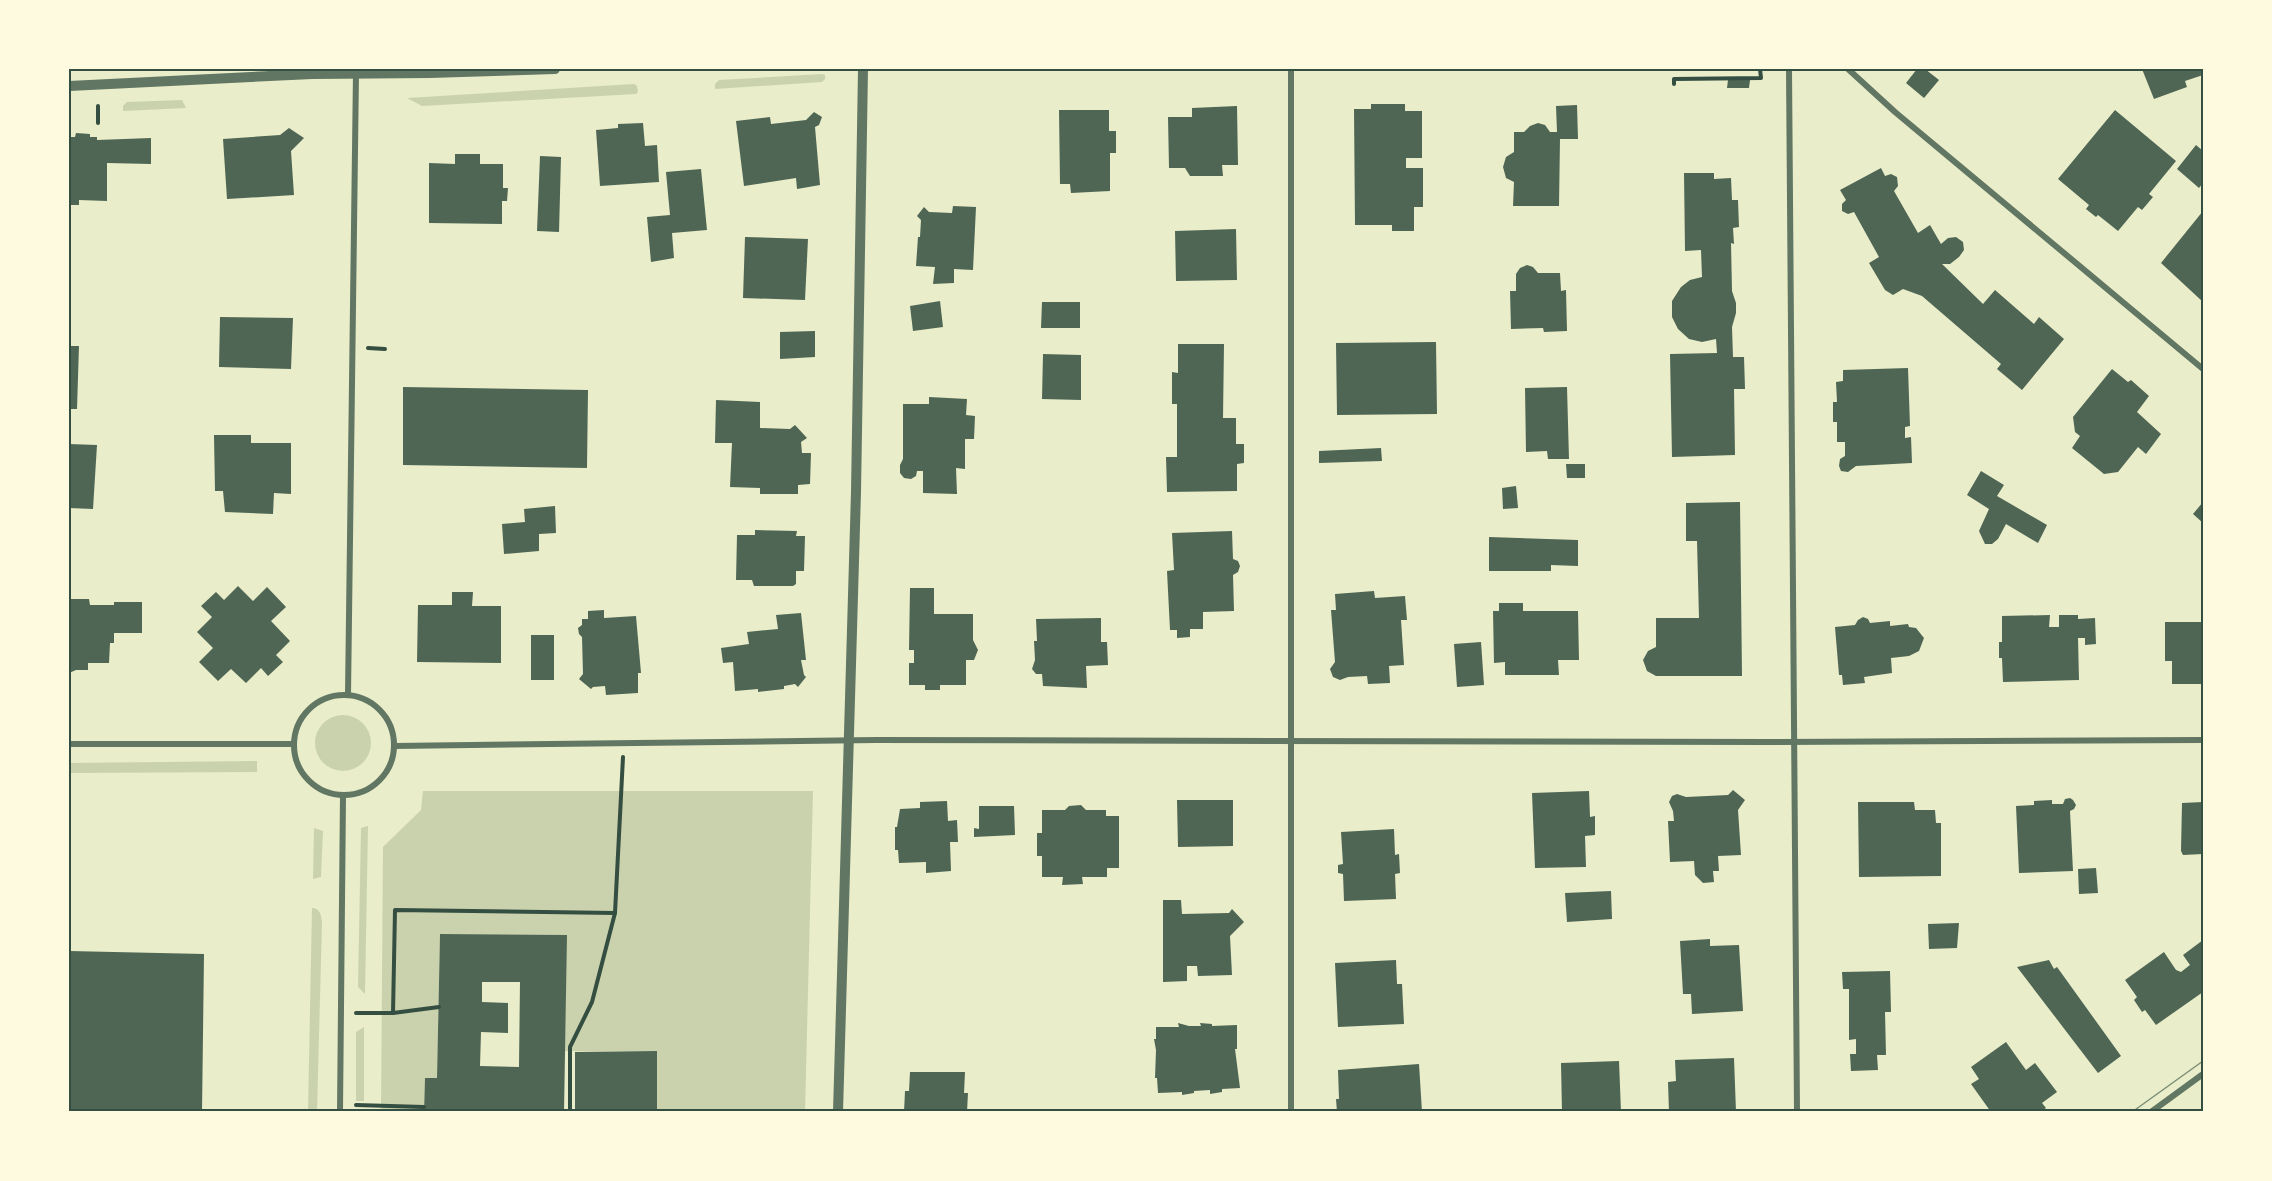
<svg xmlns="http://www.w3.org/2000/svg" width="2272" height="1181" font-family="Barlow,sans-serif">
<style>
.green{fill:#cad2ad}
.building{fill:#4f6655;fill-rule:evenodd}
.lines{fill:none;stroke-linecap:round;stroke-linejoin:round}
.path{stroke:#344e41;stroke-width:4}
.minor{stroke:#617663;stroke-width:6}
.tertiary{stroke:#617663;stroke-width:10}
.tram{stroke:#7c8e77;stroke-width:1.5}
.neatline{fill:none;stroke:#344e41;stroke-width:2}
</style>
<rect width="100%" height="100%" fill="#e9edc9"/>
<g class="green">
<polygon points="822,74 825,75 825,79 822,82 715,89 715,84 719,80"/>
<polygon points="634,84 637,86 638,92 636,94 422,106 407,98"/>
<polygon points="182,100 186,108 123,111 123,106 127,102"/>
<circle cx="343" cy="743" r="28"/>
<polygon points="257,761 257,772 69,773 69,763"/>
<polygon points="423,791 813,791 805,1112 657,1112 656,1051 565,1051 566,935 440,934 437,1078 425,1078 424,1112 381,1112 383,847 421,810"/>
<polygon points="368,826 365,994 358,987 361,828"/>
<polygon points="314,828 323,831 321,877 313,879"/>
<path d="M 312,908 C 320,908 321,915 322,922 L 317,1112 L 308,1112 Z"/>
<polygon points="364,1027 364,1101 356,1101 356,1032"/>
</g>
<g class="building">
<polygon points="1917,69 1925,69 1939,80 1924,98 1906,83"/>
<polygon points="2142,69 2203,69 2203,75 2185,81 2187,87 2154,99"/>
<polygon points="1728,80 1750,80 1749,88 1727,88"/>
<polygon points="1371,104 1405,104 1405,111 1422,111 1422,158 1406,158 1406,168 1423,168 1423,207 1414,207 1414,231 1392,231 1392,225 1355,225 1354,109 1371,109"/>
<polygon points="1577,105 1578,139 1560,139 1559,206 1513,206 1514,182 1506,178 1503,167 1506,157 1514,152 1514,132 1524,132 1530,126 1538,123 1545,125 1550,132 1557,132 1556,106"/>
<polygon points="1237,106 1238,165 1222,165 1223,176 1190,176 1185,168 1169,168 1168,117 1192,117 1192,108"/>
<polygon points="1059,110 1109,110 1109,131 1116,131 1116,153 1110,153 1110,191 1071,193 1070,184 1060,184"/>
<polygon points="2115,110 2176,161 2149,194 2153,197 2142,210 2138,207 2118,231 2098,215 2096,217 2086,209 2089,205 2058,179"/>
<polygon points="814,112 822,117 819,125 815,127 820,185 797,189 796,178 744,186 736,121 770,117 771,124 806,120"/>
<polygon points="643,123 645,146 657,145 659,182 600,186 596,130 618,128 618,124"/>
<polygon points="289,128 304,138 291,151 294,195 227,199 223,139 280,135"/>
<polygon points="76,133 90,134 90,137 97,137 97,140 151,138 151,164 107,163 107,201 79,200 79,205 69,205 69,137 75,137"/>
<polygon points="2196,145 2203,151 2203,183 2199,188 2177,169"/>
<polygon points="455,154 480,154 480,164 503,164 503,188 508,188 507,201 502,201 502,224 429,223 429,163 455,164"/>
<polygon points="540,156 561,157 559,232 537,231"/>
<polygon points="1881,168 1885,176 1891,174 1897,177 1898,186 1894,191 1918,233 1930,225 1941,244 1948,238 1956,237 1963,242 1964,250 1959,257 1950,264 1942,264 1983,304 1995,290 2034,324 2039,317 2064,339 2022,390 1997,369 2001,364 1922,296 1903,289 1893,295 1885,290 1869,263 1879,257 1854,212 1848,214 1842,211 1842,204 1846,200 1840,190"/>
<polygon points="701,169 707,230 672,233 674,258 651,262 647,217 670,215 666,172"/>
<polygon points="1684,173 1714,173 1714,179 1731,178 1732,200 1738,200 1739,227 1733,228 1734,244 1731,243 1732,291 1736,303 1736,313 1732,327 1733,357 1744,357 1745,389 1734,389 1735,455 1672,457 1670,354 1717,353 1716,339 1702,342 1689,339 1678,329 1672,317 1672,301 1681,287 1690,280 1702,277 1701,250 1685,251"/>
<polygon points="953,206 976,207 973,270 954,269 954,283 933,284 935,267 916,266 918,237 920,237 921,220 917,216 924,207 929,212 952,213"/>
<polygon points="2203,211 2203,302 2161,263"/>
<polygon points="1236,229 1237,280 1176,281 1175,231"/>
<polygon points="745,237 808,239 805,300 743,298"/>
<polygon points="1527,265 1533,267 1538,273 1560,273 1561,291 1566,290 1567,331 1544,332 1543,328 1511,329 1510,291 1516,291 1516,274 1520,268"/>
<polygon points="940,301 943,327 913,331 910,306"/>
<polygon points="1042,302 1080,302 1080,328 1041,328"/>
<polygon points="220,317 293,318 291,369 219,367"/>
<polygon points="815,331 815,357 780,359 780,332"/>
<polygon points="1436,342 1437,414 1337,415 1336,343"/>
<polygon points="1178,344 1224,344 1223,418 1236,418 1236,444 1244,444 1244,463 1237,464 1237,491 1167,492 1166,457 1177,457 1177,404 1172,404 1172,372 1178,373"/>
<polygon points="69,346 79,346 77,409 69,409"/>
<polygon points="1043,354 1081,355 1081,400 1042,399"/>
<polygon points="1908,368 1910,426 1905,427 1905,438 1911,437 1912,463 1856,466 1848,472 1841,471 1839,466 1840,459 1845,456 1845,442 1837,442 1837,422 1833,422 1833,402 1837,402 1836,382 1843,381 1843,370"/>
<polygon points="2112,369 2128,382 2131,380 2149,396 2137,412 2161,434 2146,454 2138,447 2118,472 2104,474 2072,448 2080,436 2075,432 2073,417"/>
<polygon points="403,387 588,390 587,468 403,465"/>
<polygon points="1567,387 1569,459 1548,459 1547,451 1526,452 1525,388"/>
<polygon points="929,397 967,399 966,415 975,416 974,439 965,439 965,469 956,468 957,494 923,493 923,471 917,471 916,476 911,479 904,478 900,473 900,465 903,459 903,404 929,404"/>
<polygon points="716,400 760,402 760,428 790,429 795,425 807,438 801,442 802,453 811,453 810,484 798,485 798,494 760,494 760,488 730,487 732,443 715,443"/>
<polygon points="214,435 251,435 251,443 291,443 291,494 274,493 273,514 225,512 223,491 215,491"/>
<polygon points="69,444 97,445 93,509 69,508"/>
<polygon points="1381,448 1382,461 1319,463 1319,451"/>
<polygon points="1566,464 1585,464 1585,478 1567,478"/>
<polygon points="1981,471 2004,485 1997,496 2047,525 2038,543 2006,524 1998,539 1992,544 1985,544 1979,531 1989,509 1967,495"/>
<polygon points="1516,486 1518,508 1503,509 1502,488"/>
<polygon points="1740,502 1742,676 1656,676 1647,671 1643,660 1648,651 1656,647 1656,618 1699,618 1697,541 1686,541 1686,503"/>
<polygon points="2203,502 2203,523 2193,514"/>
<polygon points="555,506 556,533 539,534 539,551 504,554 502,524 525,522 524,509"/>
<polygon points="755,530 797,531 796,536 805,536 804,571 796,571 796,584 793,586 754,586 752,580 736,580 737,535 755,535"/>
<polygon points="1232,531 1233,559 1238,561 1240,566 1238,572 1233,575 1234,611 1203,612 1203,629 1190,629 1190,637 1177,638 1177,630 1170,630 1167,571 1174,570 1172,533"/>
<polygon points="1489,537 1578,540 1578,566 1551,565 1551,571 1489,571"/>
<polygon points="238,586 253,601 267,587 286,607 271,621 290,641 276,655 283,662 268,676 261,668 246,683 231,669 218,681 199,662 213,648 197,632 212,617 201,606 216,592 224,600"/>
<polygon points="910,588 934,588 934,614 973,614 973,640 978,650 974,660 966,660 966,685 940,685 940,690 925,690 925,685 909,685 909,663 914,663 914,650 909,650"/>
<polygon points="1374,591 1375,598 1405,596 1407,620 1401,620 1404,665 1389,666 1390,683 1368,684 1367,676 1348,677 1340,680 1333,677 1330,669 1335,662 1331,610 1336,610 1335,594"/>
<polygon points="452,592 473,592 472,606 501,606 501,663 417,662 418,605 452,605"/>
<polygon points="69,599 89,599 90,605 114,605 114,602 142,602 142,633 114,633 114,643 110,643 109,663 88,663 88,670 76,670 69,673"/>
<polygon points="1499,603 1523,603 1523,611 1578,611 1579,660 1558,660 1559,675 1505,675 1505,662 1494,663 1493,611 1499,611"/>
<polygon points="604,610 604,618 636,616 641,673 638,673 638,693 606,695 605,686 593,687 591,689 579,679 583,674 582,637 579,634 578,628 582,625 582,619 588,619 588,611"/>
<polygon points="801,613 806,660 801,660 804,675 806,677 798,687 795,684 784,686 784,689 758,692 758,689 735,691 733,662 723,663 721,648 749,644 747,632 778,629 776,615"/>
<polygon points="2050,615 2049,627 2059,627 2059,615 2078,615 2078,619 2095,618 2096,644 2085,645 2085,638 2078,638 2079,680 2003,682 2002,658 1999,658 1999,642 2002,642 2002,616"/>
<polygon points="1863,617 1868,619 1870,623 1890,621 1890,626 1908,624 1909,627 1916,628 1924,638 1919,651 1909,656 1891,658 1892,673 1864,677 1865,683 1843,685 1842,675 1839,675 1835,627 1855,625 1858,620"/>
<polygon points="1101,618 1101,642 1107,642 1108,665 1086,666 1087,688 1043,686 1042,674 1036,674 1032,669 1035,660 1034,641 1037,641 1036,619"/>
<polygon points="2165,622 2203,622 2203,684 2172,684 2172,661 2165,661"/>
<rect x="531" y="635" width="23" height="45"/>
<polygon points="1481,642 1484,685 1457,687 1454,644"/>
<polygon points="1733,790 1745,800 1738,810 1741,855 1718,856 1719,871 1713,871 1714,882 1703,883 1695,875 1694,861 1670,862 1668,821 1674,821 1673,811 1669,802 1672,796 1677,794 1686,797 1728,795"/>
<polygon points="1589,791 1590,817 1595,816 1595,835 1585,836 1586,867 1535,868 1532,793"/>
<polygon points="2070,798 2073,800 2076,805 2074,809 2070,811 2073,871 2019,873 2016,806 2034,805 2034,801 2052,800 2052,804 2063,804 2065,799"/>
<polygon points="1177,800 1233,800 1233,846 1178,847"/>
<polygon points="947,801 948,821 957,820 958,842 950,842 951,871 926,873 926,862 899,863 898,850 895,850 895,827 897,827 900,809 920,808 920,802"/>
<polygon points="1858,802 1914,802 1915,810 1935,810 1936,823 1941,823 1941,876 1859,877"/>
<polygon points="2203,802 2203,854 2183,855 2181,851 2182,803"/>
<polygon points="1081,805 1086,810 1106,810 1106,816 1119,816 1119,868 1107,868 1107,877 1082,877 1083,884 1062,885 1063,877 1042,877 1042,856 1037,856 1037,833 1042,833 1042,810 1065,810 1069,806"/>
<polygon points="979,806 1014,806 1015,835 974,837 974,828 979,829"/>
<polygon points="1394,829 1395,855 1399,854 1400,873 1395,874 1396,899 1344,901 1343,874 1338,873 1338,865 1343,864 1341,832"/>
<polygon points="2096,868 2098,893 2079,894 2078,869"/>
<polygon points="1611,891 1612,919 1567,922 1565,893"/>
<polygon points="1163,900 1181,900 1182,914 1229,913 1232,909 1244,922 1230,936 1232,975 1198,976 1197,966 1187,966 1187,981 1163,982"/>
<polygon points="1959,923 1957,948 1929,949 1928,924"/>
<path d="M 440,934 L 567,935 L 564,1112 L 424,1112 L 425,1078 L 437,1078 ZM 482,982 L 520,982 L 519,1067 L 480,1066 L 481,1032 L 508,1033 L 508,1003 L 482,1002 Z"/>
<polygon points="1710,939 1710,946 1739,945 1743,1011 1692,1014 1691,994 1683,994 1680,941"/>
<polygon points="2203,940 2203,992 2156,1025 2145,1010 2142,1012 2134,1000 2137,997 2125,980 2164,952 2176,970 2181,972 2190,965 2183,955"/>
<polygon points="69,951 204,954 202,1112 69,1112"/>
<polygon points="1396,960 1397,984 1402,984 1404,1024 1338,1027 1335,963"/>
<polygon points="2049,960 2054,969 2057,967 2121,1056 2098,1073 2017,967"/>
<polygon points="1890,971 1891,1012 1885,1012 1886,1055 1877,1055 1878,1070 1851,1071 1850,1054 1856,1054 1856,1039 1849,1040 1849,989 1843,989 1842,972"/>
<polygon points="1178,1023 1189,1026 1201,1026 1200,1023 1212,1024 1212,1026 1237,1025 1237,1049 1235,1049 1240,1088 1222,1089 1222,1092 1210,1094 1210,1090 1194,1091 1194,1093 1182,1095 1182,1092 1158,1093 1157,1078 1155,1078 1156,1050 1154,1039 1156,1039 1156,1027 1179,1027"/>
<polygon points="2006,1042 2026,1070 2035,1063 2057,1092 2042,1103 2046,1108 2040,1112 1991,1112 1971,1084 1979,1079 1971,1067"/>
<polygon points="657,1051 657,1112 575,1112 575,1052"/>
<polygon points="1734,1058 1736,1112 1669,1112 1668,1082 1676,1081 1675,1060"/>
<polygon points="1619,1061 1621,1112 1562,1112 1561,1063"/>
<polygon points="1419,1064 1422,1112 1337,1112 1336,1099 1339,1099 1338,1070"/>
<polygon points="910,1072 965,1072 964,1093 968,1093 967,1112 904,1112 905,1091 909,1091"/>
</g>
<g class="lines">
<g class="path">
<polyline points="1674,84 1674,79 1761,78 1760,69"/>
<polyline points="98,106 98,123"/>
<polyline points="368,348 385,349"/>
<polyline points="356,1013 393,1013 439,1007"/>
<polyline points="393,1013 395,910 615,913 623,757"/>
<polyline points="356,1105 424,1107"/>
<polyline points="570,1112 570,1047 592,1002 615,913"/>
</g>
<g class="minor">
<polyline points="1789,69 1797,1112"/>
<polyline points="1848,69 1895,112 2203,369"/>
<polyline points="348,695 356,72"/>
<circle cx="344" cy="745" r="50"/>
<polyline points="69,744 294,744"/>
<polyline points="394,746 876,740 1769,742 2203,740"/>
<polyline points="340,1112 343,795"/>
<polyline points="1291,1112 1291,69"/>
<polyline points="2151,1112 2203,1074"/>
</g>
<g class="tertiary">
<polyline points="69,86 312,74 430,73 555,69"/>
<polyline points="838,1112 856,492 863,69"/>
</g>
<polyline class="tram" points="2132,1112 2203,1061"/>
</g>
<rect width="2272" height="1181" fill="none" stroke="#fefae0" stroke-width="141"/>
<rect x="70" y="70" width="2132" height="1040" class="neatline"/>
</svg>
